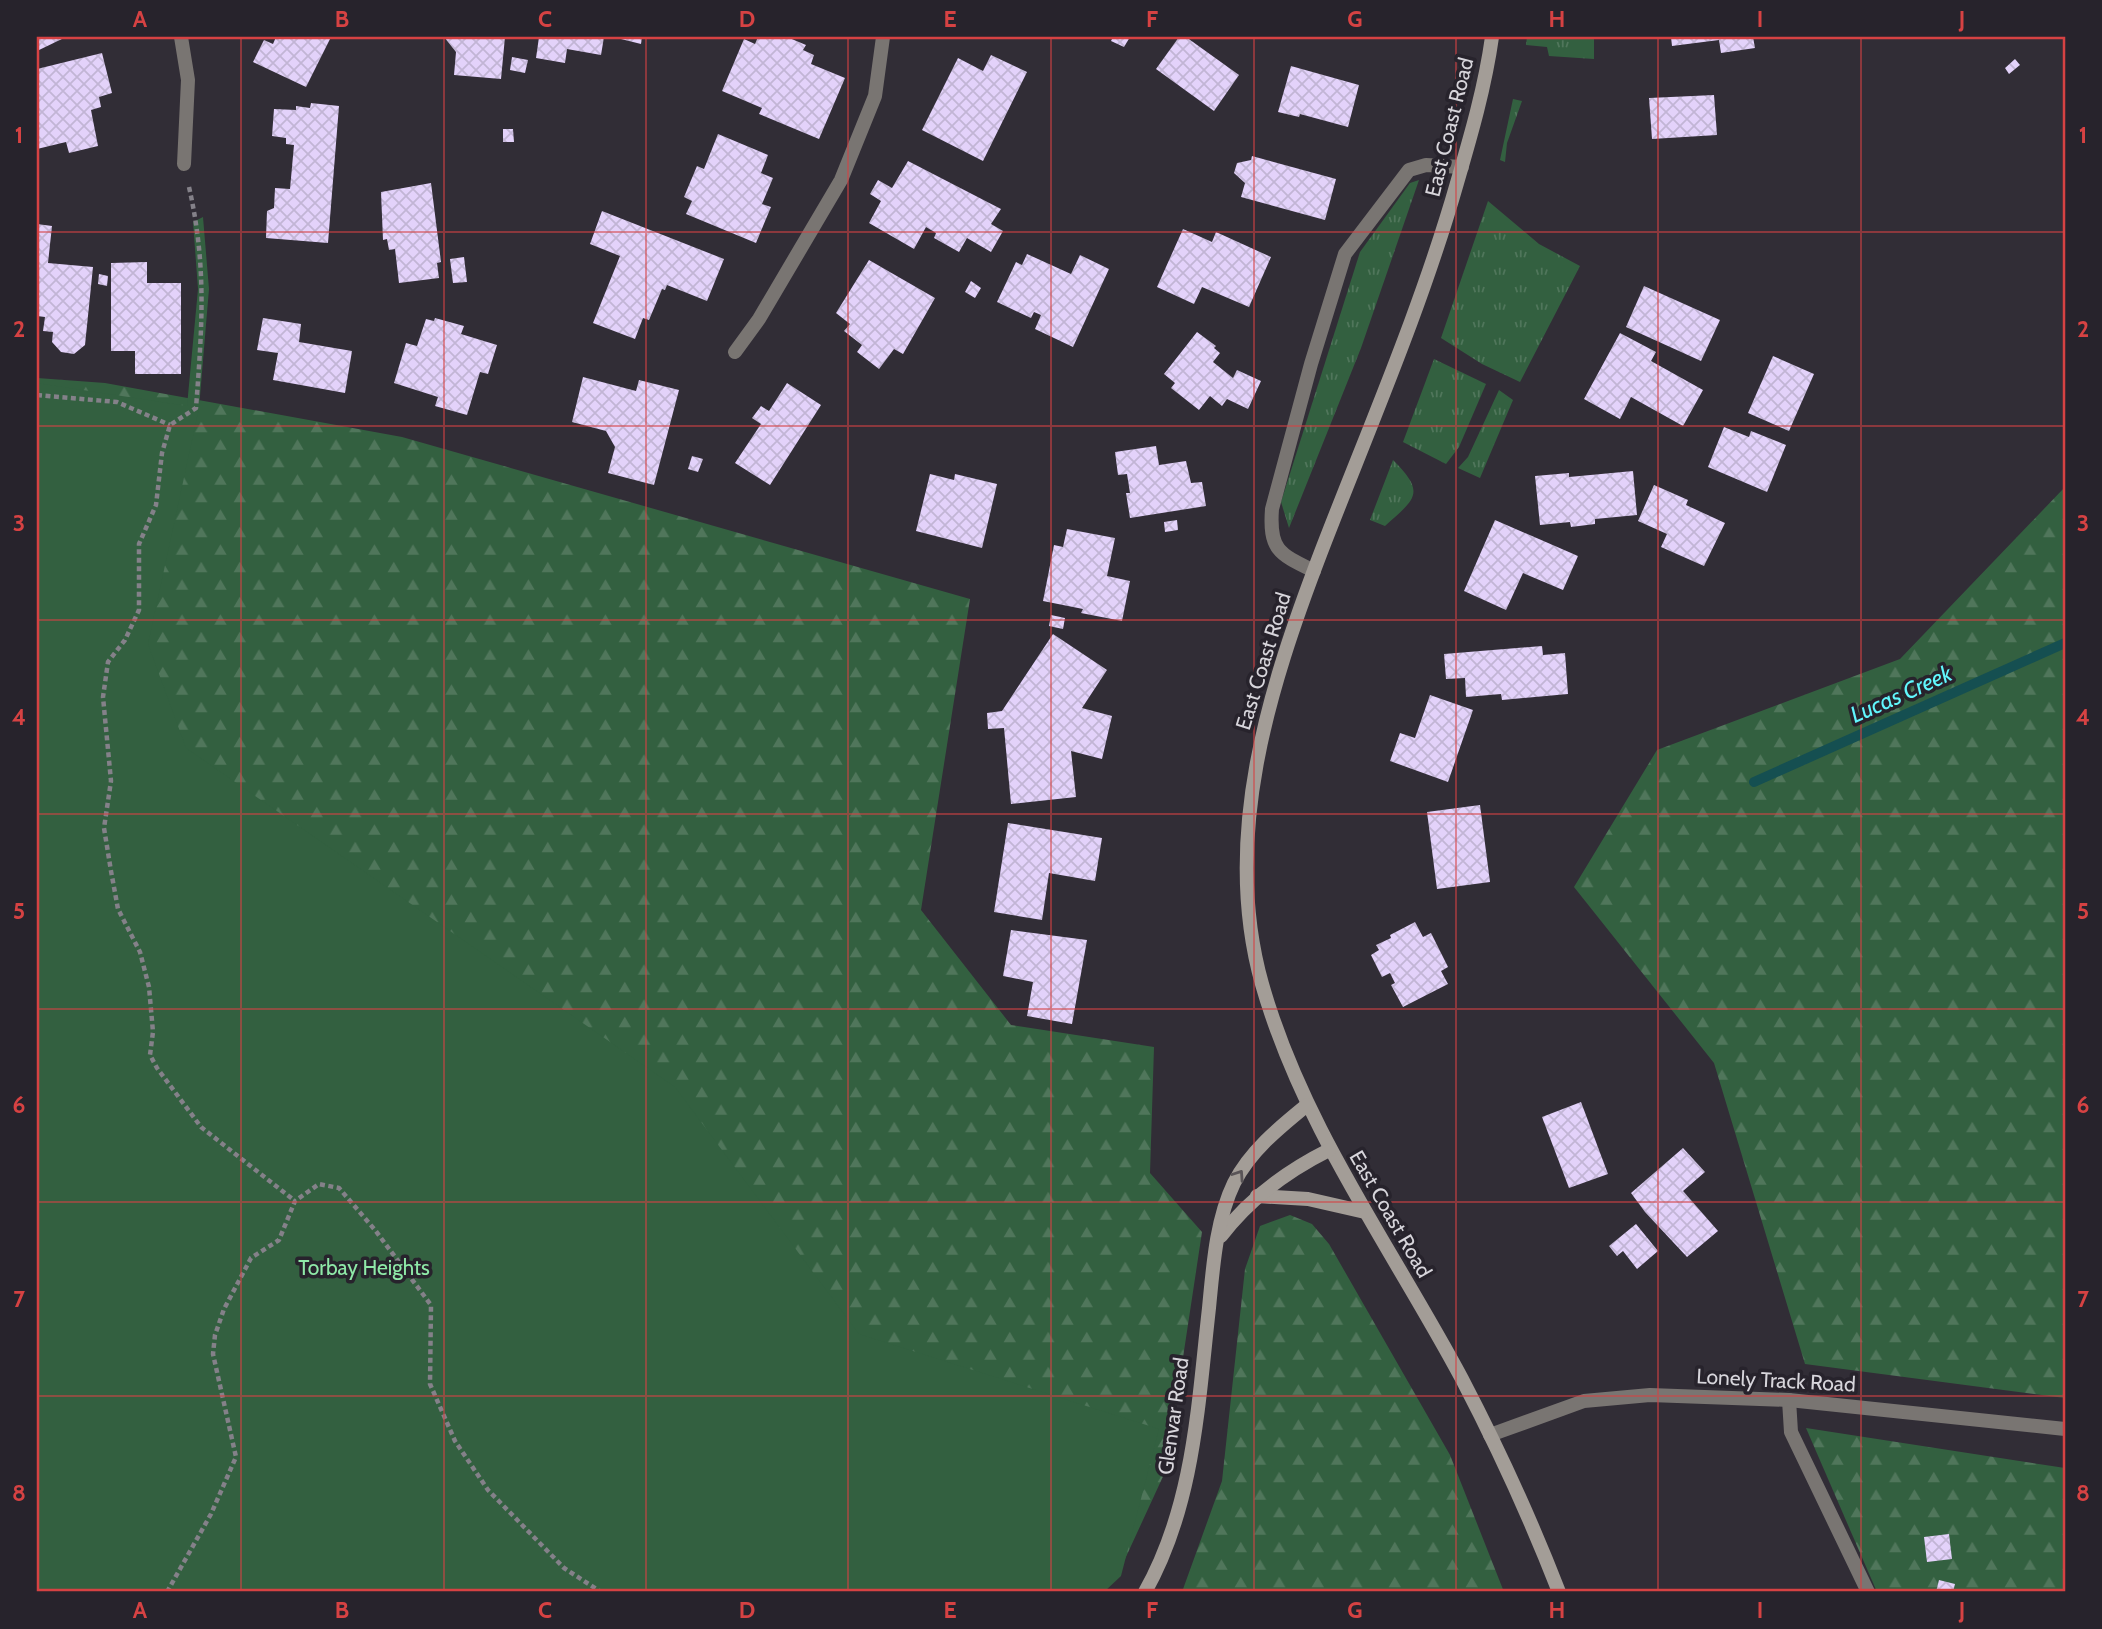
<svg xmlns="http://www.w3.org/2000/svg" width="2102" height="1629" font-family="Cabin,sans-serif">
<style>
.grass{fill:url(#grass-tufts)}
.forest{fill:url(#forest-firs)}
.park{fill:#336040}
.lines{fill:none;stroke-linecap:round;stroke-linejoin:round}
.stream{stroke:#154f51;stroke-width:10}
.building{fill:url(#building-cross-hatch)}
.path{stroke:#848189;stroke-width:4.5;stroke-dasharray:5 3.5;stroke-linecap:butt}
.service{stroke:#797572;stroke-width:14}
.minor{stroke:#797572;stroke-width:14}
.tertiary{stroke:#797572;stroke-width:14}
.secondary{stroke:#a39d97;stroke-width:14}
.oneway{stroke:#595457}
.grid{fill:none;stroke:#d64243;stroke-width:2;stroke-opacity:0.55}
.labels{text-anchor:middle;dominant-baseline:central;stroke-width:7;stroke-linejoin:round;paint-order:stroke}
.street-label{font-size:21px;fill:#d7d5db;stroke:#27232c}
.park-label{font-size:21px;fill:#8fe9a8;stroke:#27232c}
.water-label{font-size:23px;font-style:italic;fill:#61f7fd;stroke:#27232c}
.neatline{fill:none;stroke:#d64243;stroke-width:2.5}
.grid-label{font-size:23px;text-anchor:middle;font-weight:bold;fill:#d64243}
</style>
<defs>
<pattern id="grass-tufts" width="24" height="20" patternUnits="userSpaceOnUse" patternTransform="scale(1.75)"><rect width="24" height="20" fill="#336040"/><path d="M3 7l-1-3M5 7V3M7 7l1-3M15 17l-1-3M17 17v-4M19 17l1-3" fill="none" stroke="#50765b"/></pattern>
<pattern id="forest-firs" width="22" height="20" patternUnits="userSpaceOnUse" patternTransform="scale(1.75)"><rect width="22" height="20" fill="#336040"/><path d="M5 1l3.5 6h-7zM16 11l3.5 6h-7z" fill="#50765b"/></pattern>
<pattern id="building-cross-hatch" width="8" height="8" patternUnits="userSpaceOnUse" patternTransform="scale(1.75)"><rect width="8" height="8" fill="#e3d2fa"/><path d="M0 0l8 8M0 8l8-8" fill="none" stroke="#c2b5d5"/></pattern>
</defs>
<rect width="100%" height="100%" fill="#312d36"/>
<g class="grass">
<polygon points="1527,37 1594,37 1594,59 1549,56 1547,47 1526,45"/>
<polygon points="1513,99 1522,101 1507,143 1505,162 1500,160"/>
<polygon points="1419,180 1361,348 1289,528 1281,502 1360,252 1410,183"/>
<polygon points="1488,201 1539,244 1580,266 1520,382 1482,364 1441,338"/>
<polygon points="1434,359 1486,384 1459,447 1446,464 1403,442"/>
<polygon points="1499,390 1513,400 1480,478 1458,468 1468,457"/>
<path d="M 1393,460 C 1426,493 1416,498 1385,526 L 1370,520 Z"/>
</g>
<g class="forest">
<polygon points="37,378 105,383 402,437 970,599 921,910 1011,1025 1154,1047 1150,1173 1202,1232 1166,1470 1125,1559 37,1592"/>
<polygon points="2065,487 2065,1398 1805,1364 1714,1063 1574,887 1657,750 1900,659"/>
<polygon points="1290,1215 1312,1224 1329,1244 1450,1455 1504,1592 1182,1592 1222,1481 1245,1269 1260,1226"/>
<polygon points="1806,1428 2065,1468 2065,1592 1877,1592"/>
</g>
<polygon class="park" points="203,217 209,289 199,408 148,644 186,748 675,1087 859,1334 1159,1429 1121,1576 1104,1592 37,1592 37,383 187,406 198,289 193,222"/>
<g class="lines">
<polyline class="stream" points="1754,782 2065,643"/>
</g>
<g class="building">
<polygon points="37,37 66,37 37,51"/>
<polygon points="276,37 331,37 306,87 253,62 264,40 273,44"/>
<polygon points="444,37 505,37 501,79 454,75 456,52"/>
<polygon points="539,37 604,37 601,55 567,49 565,63 536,58"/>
<polygon points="613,37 642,37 641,44"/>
<polygon points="758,37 787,37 806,45 803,50 814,55 811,64 845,78 819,139 759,114 762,108 722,91 744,39 755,44"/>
<polygon points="1113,37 1130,37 1124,47 1111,41"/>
<polygon points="1179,37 1186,37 1239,75 1214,111 1156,69"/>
<polygon points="1671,37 1753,37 1755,48 1721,53 1719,40 1672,46"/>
<polygon points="102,53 112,93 99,97 101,107 91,110 98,146 69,153 66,142 37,149 37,69"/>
<polygon points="991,55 1027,72 983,161 922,130 958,58 983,71"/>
<polygon points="512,57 528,60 525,73 510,70"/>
<polygon points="2015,59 2020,65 2009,74 2005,68"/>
<polygon points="1291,66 1359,85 1348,127 1300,114 1299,117 1278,112"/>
<polygon points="1714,95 1717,135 1652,139 1649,98"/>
<polygon points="311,103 339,106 328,243 266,238 267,211 274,208 275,188 290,189 294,145 286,144 286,138 272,136 274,109 296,110 296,106 310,108"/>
<polygon points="503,129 513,129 514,142 503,142"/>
<polygon points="718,134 768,155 761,173 773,178 762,204 771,207 756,243 686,214 692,201 684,197 697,166 704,169"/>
<polygon points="1252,156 1336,179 1325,220 1241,197 1245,183 1234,173 1237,163 1251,160"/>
<polygon points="908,161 1001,209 991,224 1003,231 991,252 967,238 959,252 934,238 936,233 926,227 914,249 869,223 881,201 870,194 878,180 892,188"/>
<polygon points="431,183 441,262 437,263 439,278 399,283 395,249 389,250 387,239 383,240 381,192"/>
<polygon points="602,211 724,259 707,301 667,285 665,290 662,289 649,320 643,318 635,339 593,323 620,256 590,244"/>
<polygon points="37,224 52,226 48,263 93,267 85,345 74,354 61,352 52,342 53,332 43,331 45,317 37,316"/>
<polygon points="1183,229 1212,242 1216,232 1271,257 1249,307 1202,287 1194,304 1157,287"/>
<polygon points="1027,254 1071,274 1080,255 1109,269 1073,347 1035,329 1041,315 1034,312 1031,318 997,302 1016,262 1022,265"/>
<polygon points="464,257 467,282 453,283 450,259"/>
<polygon points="869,260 935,298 903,354 894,349 879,369 857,352 862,345 844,331 850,324 836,313"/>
<polygon points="147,262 147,283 181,283 181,374 135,374 135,351 111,351 111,263"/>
<polygon points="99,274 108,276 107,286 98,284"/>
<polygon points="971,281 981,288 975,298 965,292"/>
<polygon points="1644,286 1720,320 1701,361 1626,327"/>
<polygon points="263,318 301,324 299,342 352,351 345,393 273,380 278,353 257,350"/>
<polygon points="435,318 464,326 461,334 497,345 488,374 480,372 467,415 435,406 438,397 394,383 406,343 417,346 426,319 434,321"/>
<polygon points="1197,332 1216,346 1214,348 1220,353 1213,362 1233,378 1237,370 1261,381 1248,409 1227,399 1222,406 1210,396 1199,410 1171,388 1175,383 1164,374"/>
<polygon points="1620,333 1656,352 1651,361 1703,390 1683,426 1631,397 1620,419 1584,399"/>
<polygon points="1773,356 1814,374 1789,431 1748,413"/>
<polygon points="583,377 636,391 639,380 679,390 654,485 608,473 615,447 606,431 572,422"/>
<polygon points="787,383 821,405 770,485 735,463 761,424 752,418 761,406 769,411"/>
<polygon points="1724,427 1749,437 1751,431 1786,445 1767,492 1708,467"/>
<polygon points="1156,446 1159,465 1186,461 1191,483 1202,482 1206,506 1130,518 1126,493 1130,493 1127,474 1118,475 1115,452"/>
<polygon points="692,456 703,459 698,472 688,469"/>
<polygon points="1633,471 1637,515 1595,519 1595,524 1571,527 1570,522 1540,525 1535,476 1569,473 1569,477"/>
<polygon points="930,474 954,480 955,474 997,484 982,548 916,531"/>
<polygon points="1654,485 1688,500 1686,505 1725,523 1704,566 1661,547 1667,534 1638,521"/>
<polygon points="1177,520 1178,530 1165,532 1164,522"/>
<polygon points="1495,520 1578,556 1563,590 1523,573 1506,610 1464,591"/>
<polygon points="1067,529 1115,538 1107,576 1130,581 1122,621 1081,613 1083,609 1043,601 1054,545 1063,547"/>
<polygon points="1051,615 1065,618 1063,629 1049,626"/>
<polygon points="1053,634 1107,670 1082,708 1112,716 1102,759 1071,751 1076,797 1011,804 1004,728 988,729 987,713 1002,711"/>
<polygon points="1542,646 1543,655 1565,653 1568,694 1502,700 1501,694 1466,697 1465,678 1446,679 1444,654"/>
<polygon points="1430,695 1473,710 1448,782 1390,761 1400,733 1415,738"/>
<polygon points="1480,805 1490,882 1437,889 1427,812"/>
<polygon points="1008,823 1102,838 1095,881 1049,873 1042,920 994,912"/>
<polygon points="1415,922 1423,937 1431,933 1448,967 1441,971 1448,984 1403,1007 1391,985 1395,983 1390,973 1382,977 1371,955 1379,950 1376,945 1391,938 1390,935"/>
<polygon points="1011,930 1087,940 1072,1024 1027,1016 1033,982 1003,976"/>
<polygon points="1581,1102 1608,1174 1569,1188 1542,1117"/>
<polygon points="1683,1148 1705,1172 1683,1191 1718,1231 1687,1257 1645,1212 1631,1193"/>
<polygon points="1636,1224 1658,1251 1637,1269 1623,1251 1617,1256 1609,1246"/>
<polygon points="1949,1534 1952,1559 1927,1562 1924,1537"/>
<polygon points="1939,1580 1955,1584 1953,1592 1936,1592"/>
</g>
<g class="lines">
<g class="path">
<path d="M 189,187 C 207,266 202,328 196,408 L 170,425 L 162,453 L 156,505 L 139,544 L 139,610 L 125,640 L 108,662 L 103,697 L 111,781 L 104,828 L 111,871 L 118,909 L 140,952 L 149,987 L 153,1032 L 150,1055 L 157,1068 L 201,1127 L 295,1201"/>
<polyline points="37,395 117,402 170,425"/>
<polyline points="167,1592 211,1514 236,1457 213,1354 215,1335 224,1309 251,1258 279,1240 295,1201 319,1184 339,1188 375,1230 431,1305 430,1384 455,1441 488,1490 564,1568 601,1592"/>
</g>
<g class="service">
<polyline points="735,352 759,319 841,180 875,96 883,37"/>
<path d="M 1314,571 C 1279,554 1269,550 1272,509 L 1311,364 L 1345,254 L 1409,170 L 1426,165 L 1462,167"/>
<polyline points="1789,1400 1791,1432 1868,1592"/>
</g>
<polyline class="minor" points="181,37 188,80 184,164"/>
<polyline class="tertiary" points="1490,1435 1584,1401 1650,1395 1789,1400 2065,1429"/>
<g class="secondary">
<path d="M 1492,37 C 1485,87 1471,135 1457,183 C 1421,309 1368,430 1321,552 C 1269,688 1221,838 1262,984 C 1303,1128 1392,1248 1462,1379 C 1498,1448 1531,1520 1559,1592"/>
<polyline points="1257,1196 1308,1199 1365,1212"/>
<path d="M 1221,1236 C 1250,1198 1287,1171 1329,1150"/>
<path d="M 1145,1592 C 1194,1505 1198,1405 1209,1308 C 1213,1267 1216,1220 1234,1183 C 1250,1151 1280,1127 1307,1105"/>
</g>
</g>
<defs><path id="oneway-chevron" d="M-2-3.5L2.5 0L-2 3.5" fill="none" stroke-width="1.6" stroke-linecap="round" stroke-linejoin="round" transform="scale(1.75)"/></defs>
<use class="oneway" href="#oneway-chevron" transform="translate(1239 1175) rotate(-56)"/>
<path class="grid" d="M 241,37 L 241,1592M 444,37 L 444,1592M 646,37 L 646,1592M 848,37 L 848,1592M 1051,37 L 1051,1592M 1254,37 L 1254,1592M 1456,37 L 1456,1592M 1658,37 L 1658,1592M 1861,37 L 1861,1592M 37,232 L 2065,232M 37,426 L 2065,426M 37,620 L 2065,620M 37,814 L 2065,814M 37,1009 L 2065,1009M 37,1202 L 2065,1202M 37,1396 L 2065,1396"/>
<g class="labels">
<g class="street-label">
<text transform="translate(1449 127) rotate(-76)">East Coast Road</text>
<text transform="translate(1263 661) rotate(-73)">East Coast Road</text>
<text transform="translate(1391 1214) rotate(60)">East Coast Road</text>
<text transform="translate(1776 1380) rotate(3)">Lonely Track Road</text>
<text transform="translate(1173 1416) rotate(-82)">Glenvar Road</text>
</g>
<g class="park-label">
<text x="364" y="1267">Torbay Heights</text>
</g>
<g class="water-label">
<text transform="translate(1901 694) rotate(-24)">Lucas Creek</text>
</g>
</g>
<rect width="2102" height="1629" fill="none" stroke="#27232c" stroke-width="77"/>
<rect x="38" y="38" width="2026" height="1552" class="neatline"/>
<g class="grid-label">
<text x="140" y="27">A</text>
<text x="342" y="27">B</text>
<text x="545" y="27">C</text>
<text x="747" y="27">D</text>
<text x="950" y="27">E</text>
<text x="1152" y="27">F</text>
<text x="1355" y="27">G</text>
<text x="1557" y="27">H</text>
<text x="1760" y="27">I</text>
<text x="1962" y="27">J</text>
<text x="19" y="143">1</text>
<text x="2083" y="143">1</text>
<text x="19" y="337">2</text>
<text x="2083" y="337">2</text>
<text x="19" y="531">3</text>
<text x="2083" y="531">3</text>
<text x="19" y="725">4</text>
<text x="2083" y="725">4</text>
<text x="19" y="919">5</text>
<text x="2083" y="919">5</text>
<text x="19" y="1113">6</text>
<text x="2083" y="1113">6</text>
<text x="19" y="1307">7</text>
<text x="2083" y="1307">7</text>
<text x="19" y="1501">8</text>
<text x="2083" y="1501">8</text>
<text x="140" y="1618">A</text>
<text x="342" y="1618">B</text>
<text x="545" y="1618">C</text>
<text x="747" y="1618">D</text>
<text x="950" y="1618">E</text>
<text x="1152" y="1618">F</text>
<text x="1355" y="1618">G</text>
<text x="1557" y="1618">H</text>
<text x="1760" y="1618">I</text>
<text x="1962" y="1618">J</text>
</g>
</svg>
